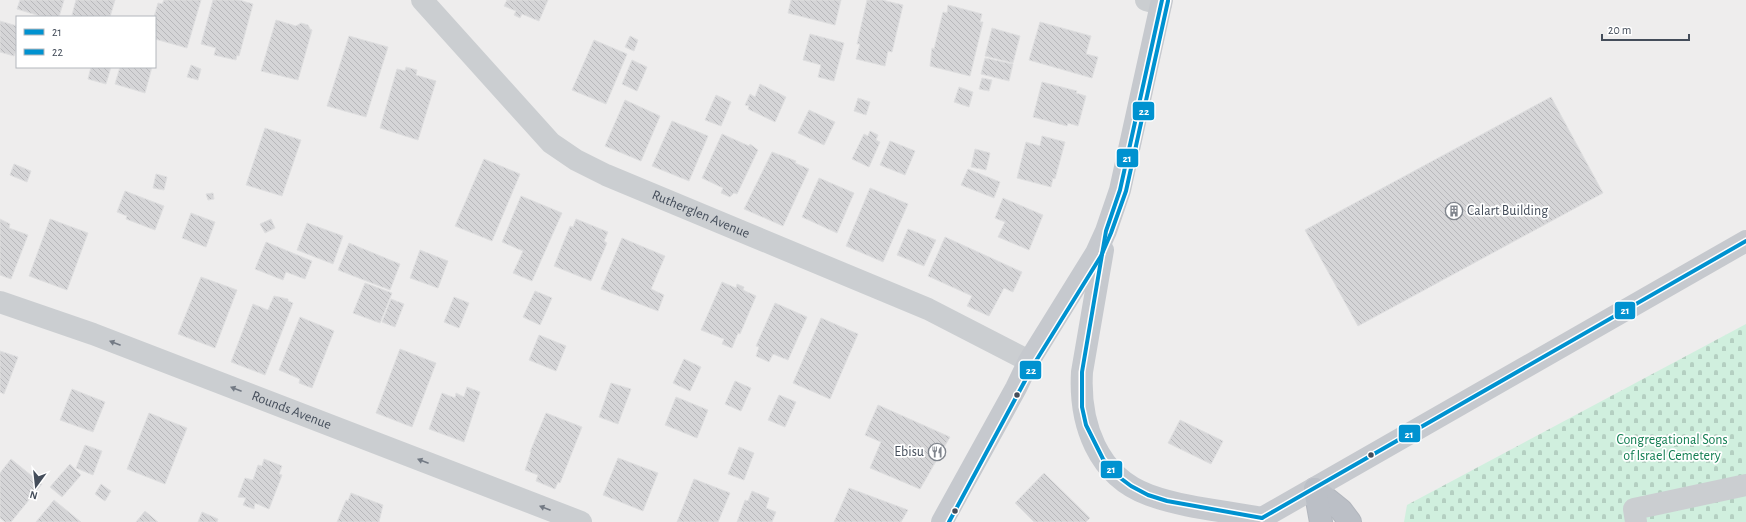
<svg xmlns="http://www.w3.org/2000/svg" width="1746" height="522" font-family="'Alegreya Sans',sans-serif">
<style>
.cemetery{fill:url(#cemetery-stones)}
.building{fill:url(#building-back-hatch);stroke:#dfdfe0}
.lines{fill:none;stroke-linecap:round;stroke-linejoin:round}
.highway-casing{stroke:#b2b6bd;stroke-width:24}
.minor{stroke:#cbced1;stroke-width:22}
.major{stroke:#c6c9ce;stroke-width:22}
.highway{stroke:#bbbfc6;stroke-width:22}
.bus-1-casing{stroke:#fff;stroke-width:7}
.bus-2-casing{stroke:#fff;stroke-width:7}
.bus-1{stroke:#0092d0;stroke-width:4}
.bus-2{stroke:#0092d0;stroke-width:4}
.oneway{fill:#737a84}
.bus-dot{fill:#444d5a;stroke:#fff;stroke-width:1.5}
.labels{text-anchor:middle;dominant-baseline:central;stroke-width:3.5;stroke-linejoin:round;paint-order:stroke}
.poi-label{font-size:14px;fill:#444d5a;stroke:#fff;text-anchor:start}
.street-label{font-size:14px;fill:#444d5a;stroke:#fff}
.park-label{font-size:14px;fill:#127e52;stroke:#fff}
.line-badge{stroke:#fff;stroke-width:1.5}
.badge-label{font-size:11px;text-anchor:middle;font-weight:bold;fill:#fff}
</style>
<defs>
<pattern id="cemetery-stones" width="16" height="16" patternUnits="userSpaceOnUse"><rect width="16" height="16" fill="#d0efde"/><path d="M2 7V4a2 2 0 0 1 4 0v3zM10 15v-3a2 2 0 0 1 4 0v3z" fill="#b4cfc1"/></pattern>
<pattern id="building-back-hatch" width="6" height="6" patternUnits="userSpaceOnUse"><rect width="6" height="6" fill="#d5d5d7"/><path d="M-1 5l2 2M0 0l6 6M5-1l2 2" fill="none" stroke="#b8b8bb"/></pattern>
</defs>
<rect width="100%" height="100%" fill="#eeeded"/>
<polygon class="cemetery" points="1746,324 1746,522 1404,522 1407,505"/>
<g class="building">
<polygon points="20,0 64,0 59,17 43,17 17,9"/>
<polygon points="76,0 115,0 110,17 79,17 72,15"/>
<polygon points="164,0 201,0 187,48 155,39 154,17 158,3 162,4"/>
<polygon points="213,0 239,0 253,4 239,56 237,55 236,60 214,55 216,48 201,44"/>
<polygon points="507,0 548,0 539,21 522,14 520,18 514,15 516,11 504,6"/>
<polygon points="791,0 841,0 835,25 788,13"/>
<polygon points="867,0 882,0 903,5 892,52 888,51 885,66 856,59 860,44 857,44"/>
<polygon points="948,5 982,14 980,22 983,22 970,76 930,66 932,48 934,49 943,12 947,13"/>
<polygon points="276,20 296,26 301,23 308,25 310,29 312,30 298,80 261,71"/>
<polygon points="0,21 17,26 17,48 14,56 0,52"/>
<polygon points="1040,22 1091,36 1086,54 1098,57 1092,78 1029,60"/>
<polygon points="992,28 1020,36 1013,63 985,56"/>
<polygon points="810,34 844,43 834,81 818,77 821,65 803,60"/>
<polygon points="349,36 388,47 366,117 327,106"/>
<polygon points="630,36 638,40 634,51 625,47"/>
<polygon points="594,40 627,54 606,104 572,90"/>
<polygon points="985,58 1013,64 1009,81 981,74"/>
<polygon points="632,60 647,67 637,91 622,84"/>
<polygon points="191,65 201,69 198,80 187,77"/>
<polygon points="91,67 111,67 106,84 88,79"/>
<polygon points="120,67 152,67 145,93 115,84"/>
<polygon points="406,67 417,70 416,75 436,81 418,140 380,128 397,69 405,71"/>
<polygon points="982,78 992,80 989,91 979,89"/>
<polygon points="1042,82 1077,91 1076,93 1086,96 1078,126 1068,123 1067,126 1033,117"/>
<polygon points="760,84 786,97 775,122 748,109 749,106 745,105 750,94 755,97"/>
<polygon points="959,87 973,92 969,107 954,102"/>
<polygon points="716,95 731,102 721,126 705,120"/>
<polygon points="1551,97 1603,193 1358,326 1305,230"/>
<polygon points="858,98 870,102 866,115 854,111"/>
<polygon points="625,100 660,116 641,161 605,146"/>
<polygon points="809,110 835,122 824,145 798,133"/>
<polygon points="672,121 708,136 689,181 652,166"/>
<polygon points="265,128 301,140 282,196 246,185"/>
<polygon points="870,131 878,135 876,140 880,142 869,167 852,159 864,134 868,136"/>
<polygon points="722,134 749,146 750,144 758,150 737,194 734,193 730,197 721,193 723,188 702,178"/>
<polygon points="1042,136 1065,142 1055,179 1053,178 1051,187 1017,178 1026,142 1040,146"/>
<polygon points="890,141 915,151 905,175 880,165"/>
<polygon points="975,149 990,153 986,170 971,167"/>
<polygon points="772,152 796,161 795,163 809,169 783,226 744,209"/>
<polygon points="484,159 520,174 492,241 455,226"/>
<polygon points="14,164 31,171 27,182 10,175"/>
<polygon points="968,169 1000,182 994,198 961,185"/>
<polygon points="156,174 167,177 164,190 153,188"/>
<polygon points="819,178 854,193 837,233 802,217"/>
<polygon points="870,188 908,204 883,262 846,246"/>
<polygon points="125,191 164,206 155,230 126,219 127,216 117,212"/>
<polygon points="213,193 214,199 208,200 206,194"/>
<polygon points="521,196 562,213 532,281 513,273 523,251 502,242"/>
<polygon points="1003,198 1043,215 1029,250 998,237 1005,222 995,218"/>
<polygon points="191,213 215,222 206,247 182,238"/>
<polygon points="0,219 10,224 9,228 28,235 11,279 0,275"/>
<polygon points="50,219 88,233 67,290 29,276"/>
<polygon points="271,219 275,228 265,233 260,224"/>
<polygon points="576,219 608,232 604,241 607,243 591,281 554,266 570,226 573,227"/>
<polygon points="307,223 343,236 333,264 297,250"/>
<polygon points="908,229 936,240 924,266 897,255"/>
<polygon points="945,237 1022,272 1013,292 1004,288 989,316 967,306 972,296 928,276"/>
<polygon points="622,238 665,256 651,289 664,295 658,311 601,289"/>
<polygon points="266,242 312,261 305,279 286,272 283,280 255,269"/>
<polygon points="349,243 400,264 390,290 338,270"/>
<polygon points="420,250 448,261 438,288 410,278"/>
<polygon points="201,277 237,290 215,348 178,334"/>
<polygon points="722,282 736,288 737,284 744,287 743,290 756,296 740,334 738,333 732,348 722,344 724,339 701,330"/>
<polygon points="365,283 392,293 380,323 353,313"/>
<polygon points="535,291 552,298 540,325 523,317"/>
<polygon points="274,296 288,299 288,301 293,303 265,375 231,362 253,304 268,310"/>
<polygon points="454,297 469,303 459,328 444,322"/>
<polygon points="391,299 404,304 395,327 382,322"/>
<polygon points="775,303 807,317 788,360 773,354 769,362 756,356 759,347 756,346"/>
<polygon points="300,317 334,331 312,388 299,383 300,379 279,370"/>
<polygon points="821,318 858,334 830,399 793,383"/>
<polygon points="539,335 566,346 556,371 529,360"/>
<polygon points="400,349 436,363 412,427 376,413"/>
<polygon points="0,351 18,357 4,394 0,392"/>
<polygon points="684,359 701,367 690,391 673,383"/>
<polygon points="735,381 751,388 741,411 725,404"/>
<polygon points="611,383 631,389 618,424 599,417"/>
<polygon points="467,387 480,392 464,442 429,429 442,393 455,398 456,393 464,397"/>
<polygon points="72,389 105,402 93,432 60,420"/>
<polygon points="779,395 796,402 785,427 768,420"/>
<polygon points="676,397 708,410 697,438 665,425"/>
<polygon points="878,405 950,437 920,489 870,468 881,442 865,435"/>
<polygon points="149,413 187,428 165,484 127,469"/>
<polygon points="546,413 582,427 560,483 558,482 555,489 536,481 538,475 525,470 531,452 530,452"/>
<polygon points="1180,420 1223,441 1211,464 1168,443"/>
<polygon points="85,445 102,451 93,475 76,468"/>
<polygon points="739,447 754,453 744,480 728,474"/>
<polygon points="618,458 658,473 643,511 603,495"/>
<polygon points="11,459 42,484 11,522 5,522 0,518 0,473"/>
<polygon points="264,459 282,466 279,474 282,475 269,509 255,503 254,509 243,505 246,498 238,497 245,478 253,480 258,465 262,466"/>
<polygon points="70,464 81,475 62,497 50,487"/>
<polygon points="1044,473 1090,518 1086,522 1034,522 1015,503"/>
<polygon points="694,479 730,493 718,522 677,522"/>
<polygon points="101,484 111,491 105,501 95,494"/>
<polygon points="849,488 908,510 901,522 834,522"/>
<polygon points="752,491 769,498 766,508 776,512 772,522 737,522 745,500 748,501"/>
<polygon points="351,493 383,505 379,522 337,522 346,500 348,501"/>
<polygon points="54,500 81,522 36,522"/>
<polygon points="145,511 158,522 136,522"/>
<polygon points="202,512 218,519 217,522 198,522"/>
</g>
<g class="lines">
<defs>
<g id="highway">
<polyline points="1315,489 1341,510 1350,522"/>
<polyline points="1315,489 1321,522"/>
</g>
</defs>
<use href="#highway" class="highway-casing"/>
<g class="minor">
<path id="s1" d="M 422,0 L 551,143 L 576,160 L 606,175 L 928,309 L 1029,361"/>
<polyline points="1146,0 1161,4"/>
<path id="s2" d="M 0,302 L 93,334 L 581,522"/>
<polyline points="1636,522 1634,509 1746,485"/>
</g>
<g class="major">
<path d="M 1103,250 L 1082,372 C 1079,423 1097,476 1149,495 C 1185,508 1225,511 1262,518"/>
<polyline points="942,522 1016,388 1029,361 1096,253 1106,231 1120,190 1162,0"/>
<polyline points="1255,522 1746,241"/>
</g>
<use href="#highway" class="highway"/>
<defs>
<g id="bus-1">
<polyline points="1162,0 1120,190 1106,231 1082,372 1082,407 1086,425 1103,459 1115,474 1131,486 1148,495 1167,501 1262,518"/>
<polyline points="1262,518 1746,241"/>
</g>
<polyline id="bus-2" points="949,522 1034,364 1101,256 1111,233 1126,191 1168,1"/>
</defs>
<use href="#bus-1" class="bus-1-casing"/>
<use href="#bus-2" class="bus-2-casing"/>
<use href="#bus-1" class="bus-1"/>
<use href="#bus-2" class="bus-2"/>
</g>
<defs><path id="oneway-solid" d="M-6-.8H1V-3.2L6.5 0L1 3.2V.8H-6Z"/></defs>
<g class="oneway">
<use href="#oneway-solid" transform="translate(115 343) rotate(-159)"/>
<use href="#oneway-solid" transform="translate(236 389) rotate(-159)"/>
<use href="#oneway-solid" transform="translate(423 461) rotate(-159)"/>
<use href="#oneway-solid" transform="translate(545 508) rotate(-159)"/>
</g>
<defs>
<symbol id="building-ring" viewBox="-11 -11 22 22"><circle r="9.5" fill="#fff" stroke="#80858d" stroke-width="1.5"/><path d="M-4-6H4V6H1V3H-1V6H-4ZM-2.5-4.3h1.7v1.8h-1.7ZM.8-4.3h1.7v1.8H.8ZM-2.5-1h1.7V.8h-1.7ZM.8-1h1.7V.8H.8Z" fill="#80858d"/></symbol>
<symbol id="restaurant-ring" viewBox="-11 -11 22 22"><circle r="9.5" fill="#fff" stroke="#80858d" stroke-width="1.5"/><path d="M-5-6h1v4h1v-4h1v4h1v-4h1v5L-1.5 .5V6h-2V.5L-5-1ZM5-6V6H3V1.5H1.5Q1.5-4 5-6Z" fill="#80858d"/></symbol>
</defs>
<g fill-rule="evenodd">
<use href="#building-ring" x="1444" y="201" width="20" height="20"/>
<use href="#restaurant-ring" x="927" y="442" width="20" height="20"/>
</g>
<g class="bus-dot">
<circle cx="1017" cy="395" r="3.5"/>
<circle cx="1371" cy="455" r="3.5"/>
<circle cx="955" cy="511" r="3.5"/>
</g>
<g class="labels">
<g class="poi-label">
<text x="1467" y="211">Calart Building</text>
<text x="924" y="452" text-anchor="end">Ebisu</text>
</g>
<g class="street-label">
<text stroke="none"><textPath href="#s1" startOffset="359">Rutherglen Avenue</textPath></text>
<text stroke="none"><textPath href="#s2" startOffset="311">Rounds Avenue</textPath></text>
</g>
<g class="park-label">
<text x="1672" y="440">Congregational Sons<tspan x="1672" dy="16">of Israel Cemetery</tspan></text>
</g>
</g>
<g class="line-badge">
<rect x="1132" y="101" width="23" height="20" rx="4" fill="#0092d0"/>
<rect x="1116" y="148" width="23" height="20" rx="4" fill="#0092d0"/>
<rect x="1614" y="301" width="22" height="19" rx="4" fill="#0092d0"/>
<rect x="1019" y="360" width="23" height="20" rx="4" fill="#0092d0"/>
<rect x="1398" y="424" width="23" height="19" rx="4" fill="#0092d0"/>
<rect x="1100" y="460" width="23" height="19" rx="4" fill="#0092d0"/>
</g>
<g class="badge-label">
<text x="1144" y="115">22</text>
<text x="1127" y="162">21</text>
<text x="1625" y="314">21</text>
<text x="1031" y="374">22</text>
<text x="1409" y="438">21</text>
<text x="1111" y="473">21</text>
</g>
<rect x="16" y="16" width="140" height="52" fill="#ffffff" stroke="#b4b8bd"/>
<rect x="24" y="29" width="20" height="6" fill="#0092d0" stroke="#b4b8bd"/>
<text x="52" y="36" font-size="12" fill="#444d5a">21</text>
<rect x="24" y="49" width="20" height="6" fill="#0092d0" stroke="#b4b8bd"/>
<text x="52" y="56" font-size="12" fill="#444d5a">22</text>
<g transform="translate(36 486) rotate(195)" stroke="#ffffff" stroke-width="3" paint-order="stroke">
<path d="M0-3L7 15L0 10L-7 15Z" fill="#444d5a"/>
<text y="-6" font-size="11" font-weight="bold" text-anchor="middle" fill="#444d5a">N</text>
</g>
<path d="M1602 34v6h87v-6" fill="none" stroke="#444d5a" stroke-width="2"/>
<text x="1608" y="34" font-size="12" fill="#444d5a" stroke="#ffffff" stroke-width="3" paint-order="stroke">20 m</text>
</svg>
